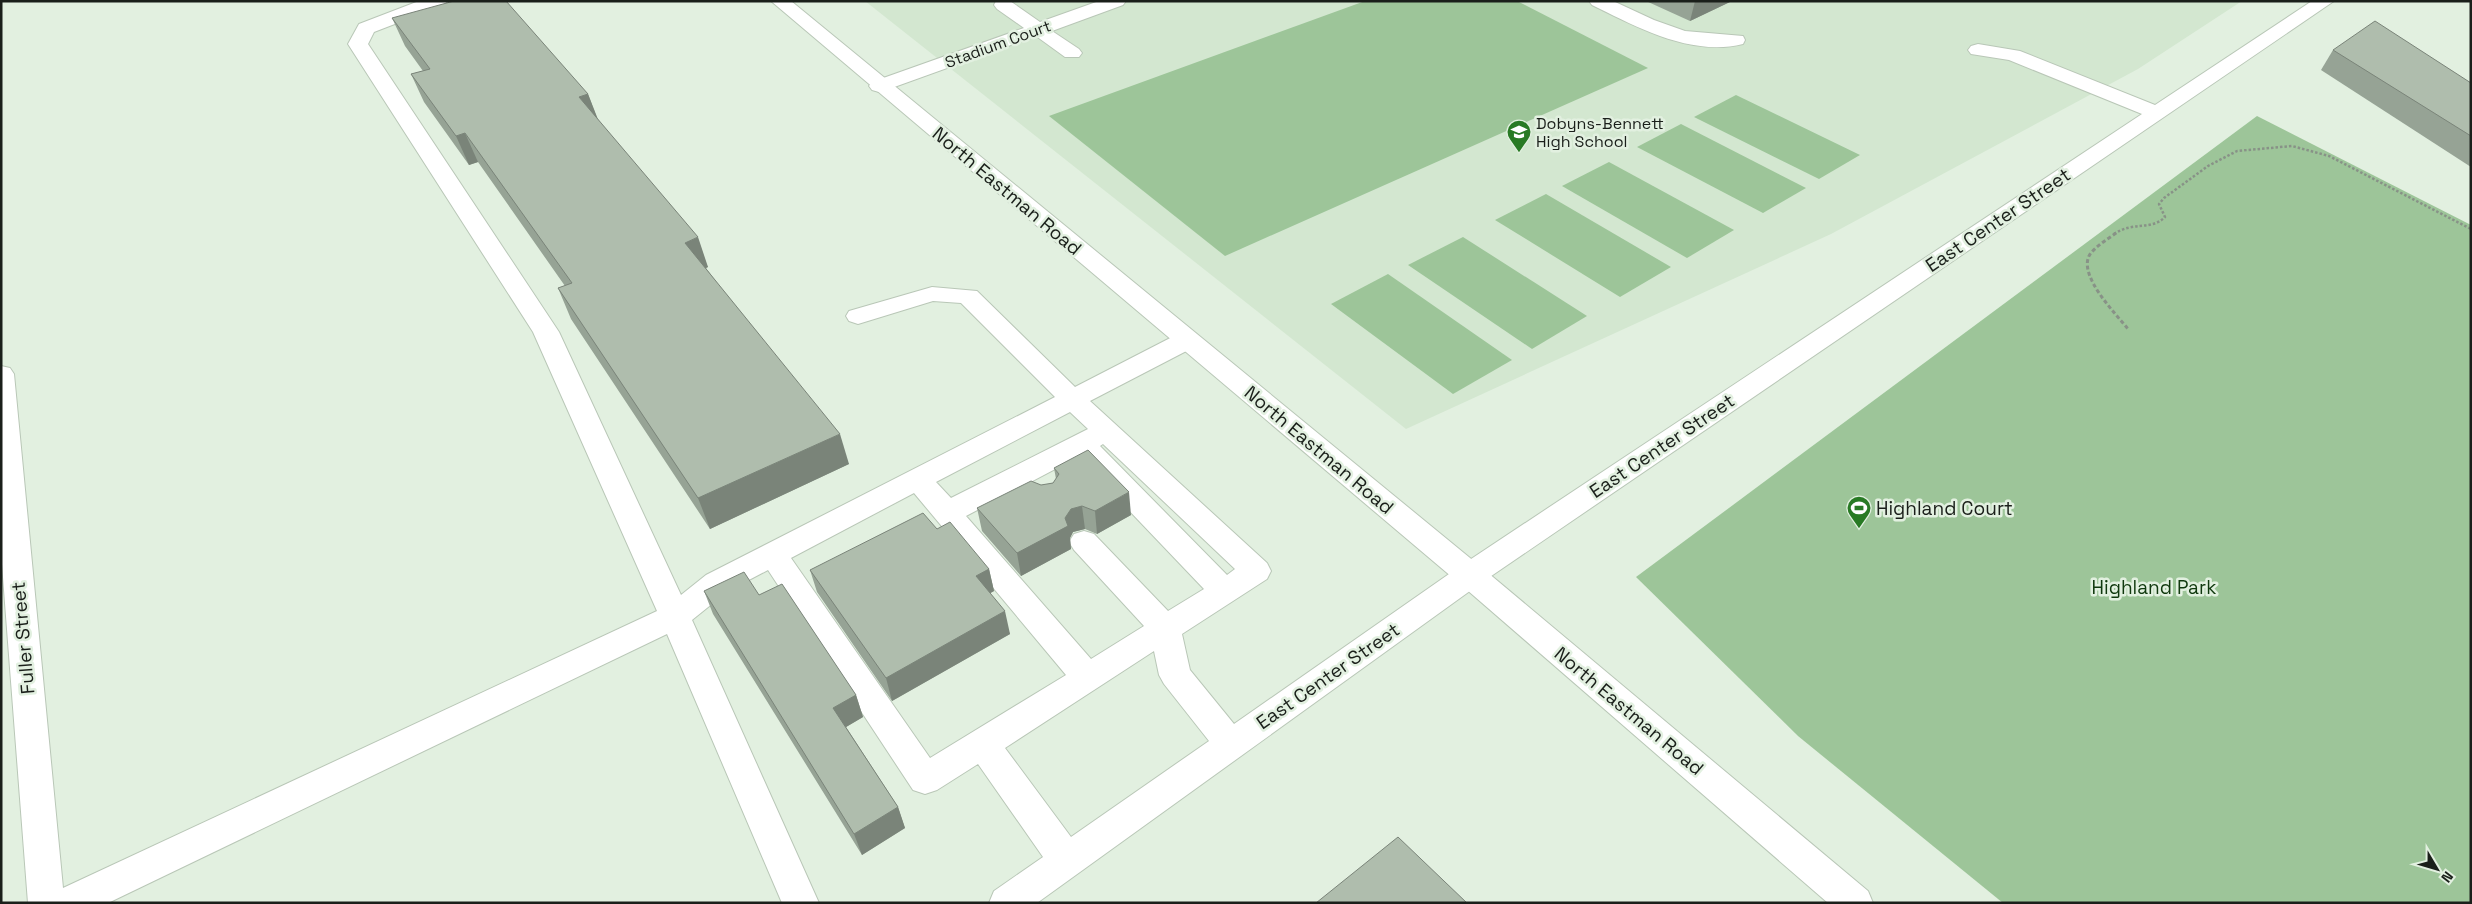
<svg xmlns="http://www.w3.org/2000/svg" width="2472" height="904" font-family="'Space Grotesk',sans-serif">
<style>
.built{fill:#d3e7d0}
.green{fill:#9dc599}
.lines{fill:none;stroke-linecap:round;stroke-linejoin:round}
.minor-casing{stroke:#b9c7b7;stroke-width:2}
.major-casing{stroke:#b9c7b7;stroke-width:2}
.path-far1{stroke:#889287;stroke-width:2.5;stroke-dasharray:2.5 2;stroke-linecap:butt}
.path{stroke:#889287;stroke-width:3;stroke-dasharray:4 2.5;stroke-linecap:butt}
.minor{fill:#fff;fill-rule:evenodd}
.major{fill:#fff;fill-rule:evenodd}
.wall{fill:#96a395}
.shaded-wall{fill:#7a8479}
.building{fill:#afbdad;stroke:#7a8479}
.labels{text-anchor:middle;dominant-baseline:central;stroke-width:5;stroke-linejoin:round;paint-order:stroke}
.far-street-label{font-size:16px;fill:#1a1f1a;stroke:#e2f0e0}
.far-poi-label{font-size:16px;fill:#1a1f1a;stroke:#e2f0e0;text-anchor:start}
.street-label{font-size:19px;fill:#1a1f1a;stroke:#e2f0e0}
.poi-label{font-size:19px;fill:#1a1f1a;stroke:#e2f0e0;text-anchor:start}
.park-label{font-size:19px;fill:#10390e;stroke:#e2f0e0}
</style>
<rect width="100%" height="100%" fill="#e2f0e0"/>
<polygon class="built" points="865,1 2242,1 2138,69 1831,234 1406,429"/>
<g class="green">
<polygon points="1365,1 1517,1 1648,68 1225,256 1049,116"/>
<polygon points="1736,95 1860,155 1819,179 1694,117"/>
<polygon points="2257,116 2471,225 2471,903 2003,903 1798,736 1636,577"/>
<polygon points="1681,124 1806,188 1763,213 1637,147"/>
<polygon points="1609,162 1734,230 1687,258 1562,186"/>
<polygon points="1546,194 1671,267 1620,297 1495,220"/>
<polygon points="1463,237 1587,316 1532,349 1408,265"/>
<polygon points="1388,274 1512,360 1453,394 1331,304"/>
</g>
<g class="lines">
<defs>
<g id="minor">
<path d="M 419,1 L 447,1 L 444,5 L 374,32 L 368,44 L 559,332 L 681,595 L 706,575 L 1055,397 L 961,303 L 933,301 L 858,324 L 849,321 L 846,316 L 849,311 L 932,287 L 977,291 L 1075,387 L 1178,334 L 1187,332 L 1196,334 L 1200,340 L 1196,346 L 1090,401 L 1267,563 L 1271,571 L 1267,579 L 1182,634 L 1190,670 L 1234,724 L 1459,567 L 2142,114 L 2009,60 L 1971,54 L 1968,50 L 1971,46 L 1978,44 L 2020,51 L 2155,105 L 2312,1 L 2334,1 L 1481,583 L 1037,903 L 989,903 L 994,891 L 1043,857 L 978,764 L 937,790 L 925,794 L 913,790 L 768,570 L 728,591 L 692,620 L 819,903 L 782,903 L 667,634 L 108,903 L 28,903 L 1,551 L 1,366 L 10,368 L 14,374 L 63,888 L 657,611 L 533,332 L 348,44 L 359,24 ZM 1070,412 L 1088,429 L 951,498 L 936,482 ZM 1103,444 L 1235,569 L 1227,575 L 1100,446 ZM 1078,457 L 1204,589 L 1168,611 L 1094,534 L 1084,531 L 1074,534 L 1069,542 L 1074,550 L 1144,626 L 1091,659 L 966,516 ZM 914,493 L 1066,675 L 930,758 L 791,558 ZM 1154,651 L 1159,675 L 1164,684 L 1209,741 L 1071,837 L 1005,748 Z"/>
<polygon points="996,1 1010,1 1040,22 1099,1 1126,1 1123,5 1052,31 1079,49 1082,53 1079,57 1065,57 1036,36 886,90 879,92 872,90 869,86 872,82 1024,28 997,9 994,5"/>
<path d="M 1589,1 L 1613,1 L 1654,20 L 1685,31 L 1743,36 L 1745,40 L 1743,44 C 1691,57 1637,27 1592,5 Z"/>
</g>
<polygon id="major" points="771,1 791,1 1481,567 1868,891 1873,903 1828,903 1459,583"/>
</defs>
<use href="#minor" class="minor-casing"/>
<use href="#major" class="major-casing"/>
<path class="path-far1" d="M 2114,234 C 2133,221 2151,231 2165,217 L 2159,204 L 2164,198 L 2208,166 L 2237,151 L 2292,146 L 2329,156 L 2471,229"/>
<path class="path" d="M 2116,233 C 2108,239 2094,247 2089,256 C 2079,277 2116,314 2128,329"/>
<use href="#minor" class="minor"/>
<use href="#major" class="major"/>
</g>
<g class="wall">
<polygon points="1646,1 1732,1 1690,21"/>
<polygon points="392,18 588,94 597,118 708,267 706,268 849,464 710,529 571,319 558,288 565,286 478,162 469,165 424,102 411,74 423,71 405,46"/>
<polygon points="2333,50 2471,83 2471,167 2321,70"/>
<polygon points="1054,468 1131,515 1097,534 1085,529 1073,532 1070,538 1071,549 1021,576 982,531 977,508 1053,483 1056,479"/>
<polygon points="989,569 994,591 990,593 1010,634 892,701 817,592 810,570"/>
<polygon points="704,591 759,595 856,695 863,717 846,727 898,807 905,828 862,855 713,614"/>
</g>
<g class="shaded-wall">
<polygon points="1695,1 1732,1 1690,21"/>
<polygon points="588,94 599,122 579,97"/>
<polygon points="465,133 478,162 469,165 456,136"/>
<polygon points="698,237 708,267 695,273 685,243"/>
<polygon points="840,434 849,464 710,529 698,498"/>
<polygon points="1129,492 1131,515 1097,534 1095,511"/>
<polygon points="1082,506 1085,529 1073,532 1070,538 1071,549 1021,576 1017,553 1065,518 1071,509"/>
<polygon points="989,569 994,591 980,599 976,576"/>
<polygon points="1005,611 1010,634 892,701 886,678"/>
<polygon points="856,695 863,717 841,730 833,708"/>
<polygon points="898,807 905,828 862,855 854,834"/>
</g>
<g class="building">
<polygon points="454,1 506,1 588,94 579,97 698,237 685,243 840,434 698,498 558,288 572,283 465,133 456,136 411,74 430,69 392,18"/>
<polygon points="2375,21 2471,83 2471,136 2333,50"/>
<polygon points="1088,450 1129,492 1095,511 1082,506 1071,509 1065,518 1068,526 1017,553 977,508 1031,481 1041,485 1053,483 1059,474 1054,468"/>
<polygon points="923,513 937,529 950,522 989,569 976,576 1005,611 886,678 810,570"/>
<polygon points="744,572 759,595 782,584 856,695 833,708 898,807 854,834 704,591"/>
<polygon points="1398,837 1467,903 1316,903"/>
</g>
<defs>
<symbol id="school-pin" viewBox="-11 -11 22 30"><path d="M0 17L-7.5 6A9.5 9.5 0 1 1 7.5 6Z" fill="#287a24" stroke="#e2f0e0"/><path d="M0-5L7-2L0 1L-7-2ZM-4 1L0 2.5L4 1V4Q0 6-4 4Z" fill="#fff"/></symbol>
<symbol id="stadium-pin" viewBox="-11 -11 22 30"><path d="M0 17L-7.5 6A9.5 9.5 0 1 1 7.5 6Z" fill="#287a24" stroke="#e2f0e0"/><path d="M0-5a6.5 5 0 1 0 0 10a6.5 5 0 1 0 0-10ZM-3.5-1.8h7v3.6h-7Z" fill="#fff"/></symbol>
</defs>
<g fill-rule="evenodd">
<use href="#school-pin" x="1505" y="118" width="28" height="38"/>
<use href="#stadium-pin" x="1845" y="494" width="28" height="38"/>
</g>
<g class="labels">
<g class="far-street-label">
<text transform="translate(998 44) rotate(-20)">Stadium Court</text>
</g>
<g class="far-poi-label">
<text x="1536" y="123">Dobyns-Bennett<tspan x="1536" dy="18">High School</tspan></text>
</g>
<g class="street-label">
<text transform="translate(1007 191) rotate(40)">North Eastman Road</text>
<text transform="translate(1998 220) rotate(-34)">East Center Street</text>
<text transform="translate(1662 446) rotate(-34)">East Center Street</text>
<text transform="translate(1319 450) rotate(40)">North Eastman Road</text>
<text transform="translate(23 638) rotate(-95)">Fuller Street</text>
<text transform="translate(1328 676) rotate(-35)">East Center Street</text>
<text transform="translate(1629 711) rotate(40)">North Eastman Road</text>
</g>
<g class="poi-label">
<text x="1876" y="508">Highland Court</text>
</g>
<g class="park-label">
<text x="2154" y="587">Highland Park</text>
</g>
</g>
<rect width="2472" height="904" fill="none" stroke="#1a1f1a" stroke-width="5"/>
<g transform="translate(2437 869) rotate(128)" stroke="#e2f0e0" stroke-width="4" paint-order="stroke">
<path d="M0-4L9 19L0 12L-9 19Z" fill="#1a1f1a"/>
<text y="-8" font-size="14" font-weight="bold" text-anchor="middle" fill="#1a1f1a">N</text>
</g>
</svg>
